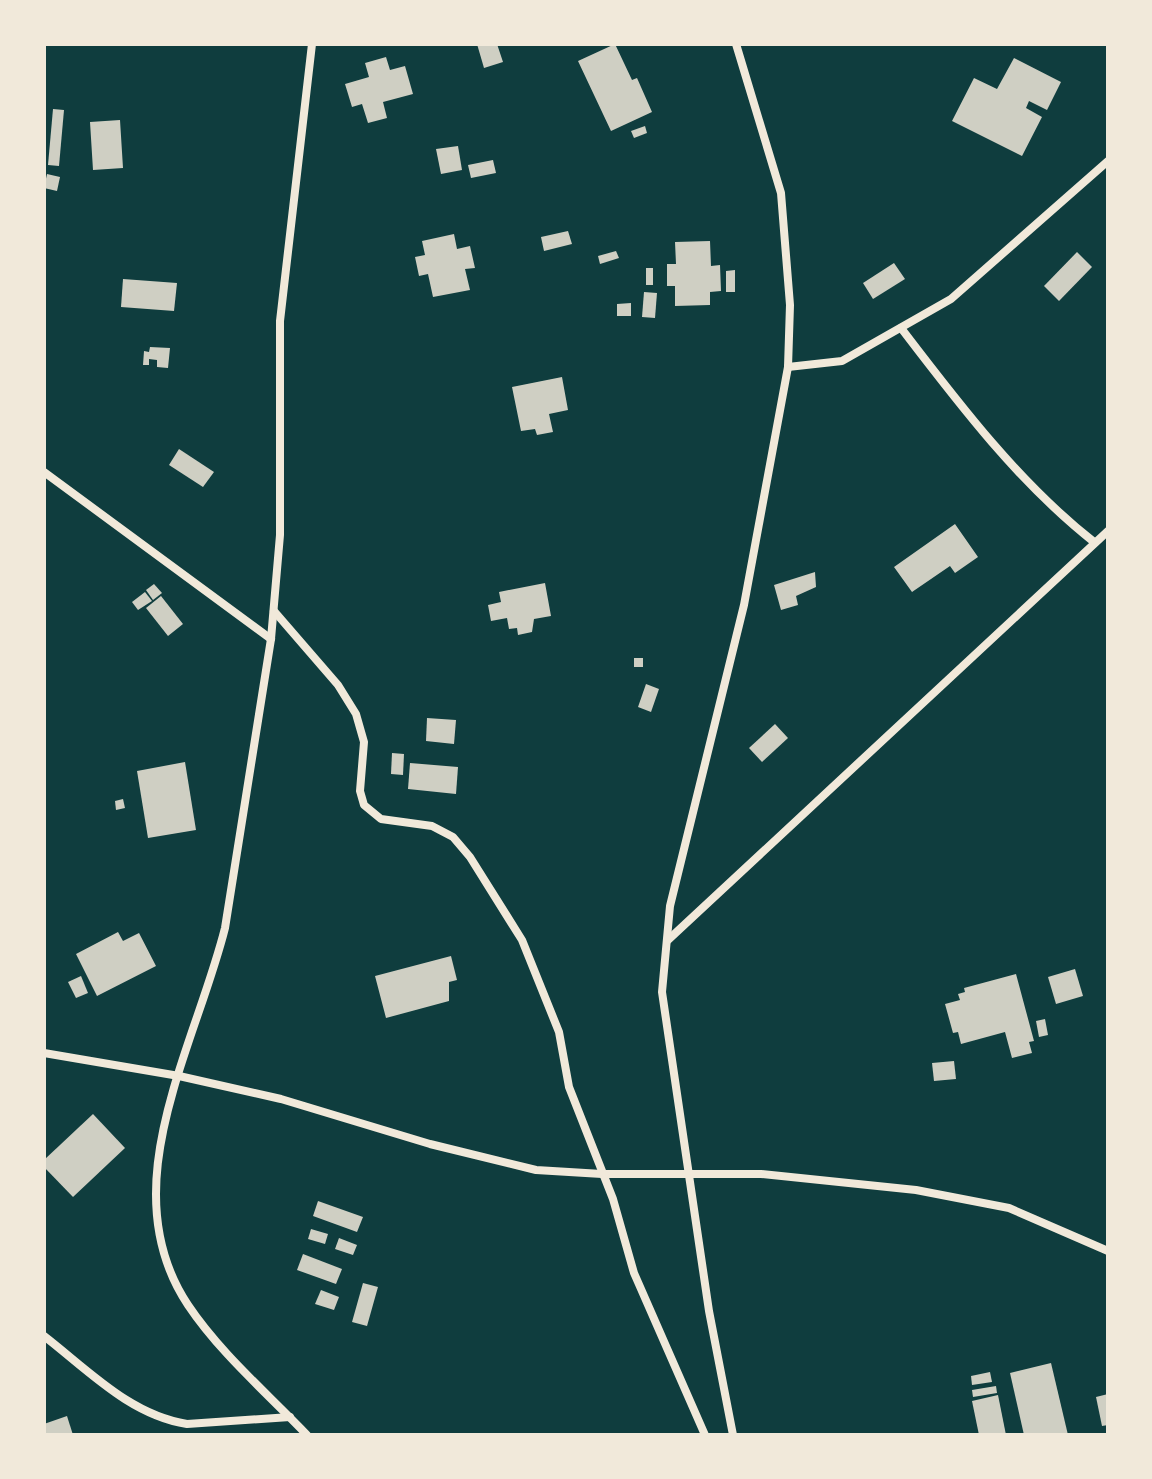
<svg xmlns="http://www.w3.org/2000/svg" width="1152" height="1479" font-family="'Times New Roman',serif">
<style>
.building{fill:#cfcfc3}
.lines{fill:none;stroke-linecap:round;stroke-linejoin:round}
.minor{stroke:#f1e9da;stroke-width:8}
</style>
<rect width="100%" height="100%" fill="#0f3d3e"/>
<g class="building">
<polygon points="477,44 497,44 503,62 484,68"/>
<polygon points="615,44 632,80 637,78 652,112 611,131 578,61"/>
<polygon points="386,57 390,70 405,66 413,94 383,102 387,118 368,123 362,104 352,107 345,84 369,77 365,63"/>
<polygon points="1014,58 1061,82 1047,110 1029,101 1026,108 1042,117 1022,156 952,121 974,78 997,89"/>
<polygon points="53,109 64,110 59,166 48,165"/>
<polygon points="120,120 123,168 93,170 90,122"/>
<polygon points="645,126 647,133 634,138 631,131"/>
<polygon points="458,146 462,170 441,174 436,149"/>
<polygon points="493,160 496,173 471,178 468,165"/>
<polygon points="47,174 60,177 57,191 44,188"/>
<polygon points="568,231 572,244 544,251 541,237"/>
<polygon points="454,234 457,249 470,246 475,268 465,269 470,290 433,297 428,274 419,276 415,257 425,255 422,241"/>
<polygon points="710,241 711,266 720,265 721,291 710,292 710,305 675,306 675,286 667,286 667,264 676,264 675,242"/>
<polygon points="616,251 619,258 600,264 598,256"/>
<polygon points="1077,252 1092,267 1059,301 1044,286"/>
<polygon points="894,263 905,279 873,299 863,283"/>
<rect x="646" y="268" width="7" height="17"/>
<polygon points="735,270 735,292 726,292 726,271"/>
<polygon points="123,279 177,283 174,311 121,307"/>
<polygon points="644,292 657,293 655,318 642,317"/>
<polygon points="631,303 631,316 617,316 617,304"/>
<polygon points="150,347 170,348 168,368 157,367 157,360 149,359 149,365 143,365 144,351 149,352"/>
<polygon points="562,377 568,410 549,414 553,432 537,435 535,429 521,431 512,387"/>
<polygon points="179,449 214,472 203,487 169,465"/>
<polygon points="955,524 978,557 955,573 950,566 912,592 894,567"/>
<polygon points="815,572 816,587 796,596 798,605 781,610 774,585"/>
<polygon points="545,583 551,616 534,619 532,632 518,635 517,628 509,629 507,618 491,621 488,605 501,602 499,592"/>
<polygon points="154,584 162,593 153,600 146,590"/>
<polygon points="145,592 152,601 138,610 132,602"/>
<polygon points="161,596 183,624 168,636 146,608"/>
<rect x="634" y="658" width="9" height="9"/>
<polygon points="646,684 659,689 651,712 638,707"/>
<polygon points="427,718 456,720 454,744 426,741"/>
<polygon points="775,724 788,738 762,762 749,748"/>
<polygon points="392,753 404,754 403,775 391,774"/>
<polygon points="185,762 196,830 148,838 137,771"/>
<polygon points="410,763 458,767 456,794 408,789"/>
<polygon points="123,799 125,808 116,810 115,801"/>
<polygon points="118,932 123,941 139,933 156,966 97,996 76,954"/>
<polygon points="451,956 457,980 449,982 449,1001 386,1018 375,976"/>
<polygon points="1075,969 1083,996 1056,1004 1048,977"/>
<polygon points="1016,974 1034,1041 1029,1042 1032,1053 1012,1058 1005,1032 961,1044 958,1032 953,1033 945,1004 960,1000 958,994 965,992 964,988"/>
<polygon points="81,976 88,993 76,998 68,982"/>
<polygon points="1045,1019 1048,1035 1039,1037 1036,1021"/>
<polygon points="954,1061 956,1079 934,1081 932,1063"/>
<polygon points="93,1114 125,1148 73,1197 44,1167 44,1160"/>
<polygon points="318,1201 363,1217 357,1232 313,1216"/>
<polygon points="311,1229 328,1234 325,1244 308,1239"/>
<polygon points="339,1238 357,1245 353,1255 335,1249"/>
<polygon points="303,1254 342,1269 336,1284 297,1270"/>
<polygon points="363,1283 378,1287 367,1326 352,1322"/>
<polygon points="321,1290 339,1297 334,1310 315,1304"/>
<polygon points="1051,1363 1068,1435 1024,1435 1010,1373"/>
<polygon points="990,1372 992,1382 972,1385 971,1376"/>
<polygon points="996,1386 997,1393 973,1397 972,1390"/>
<polygon points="1108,1394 1108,1425 1102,1426 1096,1397"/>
<polygon points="998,1395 1006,1435 979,1435 972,1401"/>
<polygon points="67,1416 73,1435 44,1435 44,1424"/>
</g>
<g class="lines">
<g class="minor">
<path d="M 901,328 C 959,404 1019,483 1094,542"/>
<polyline points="788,367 842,361 951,299 1108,161"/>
<polyline points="44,472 271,639"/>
<polyline points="274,611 338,685 356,714 364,742 360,791 364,805 381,819 432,826 453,837 470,857 522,940 559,1032 569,1087 613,1199 634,1273 705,1435"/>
<polyline points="668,940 1108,531"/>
<polyline points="44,1053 179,1076 281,1099 430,1144 536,1170 602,1174 761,1174 916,1190 1009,1208 1108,1251"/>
<path d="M 44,1336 C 88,1370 130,1415 187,1424 L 290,1417"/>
<path d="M 307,1435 C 268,1394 220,1353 188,1305 C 110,1188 195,1048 225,928 L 271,639 L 280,535 L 280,321 L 312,44"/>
<polyline points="733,1435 709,1311 662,992 670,906 744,605 788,367 790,305 781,193 736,44"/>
</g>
</g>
<rect width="1152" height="1479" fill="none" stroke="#f1e9da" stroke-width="92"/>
</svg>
